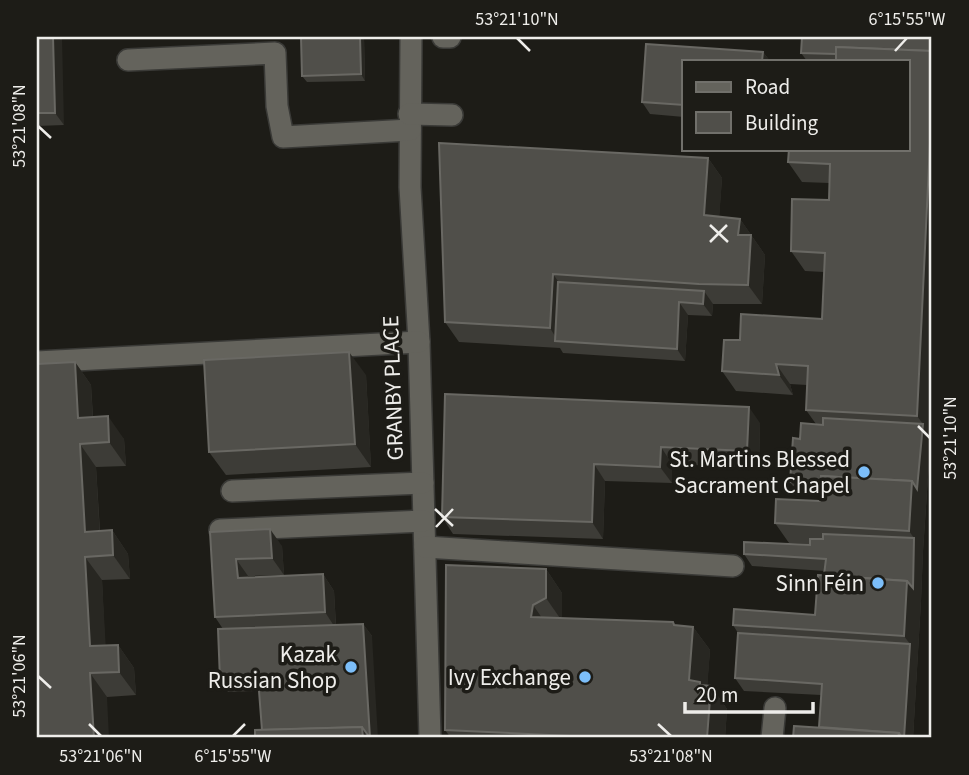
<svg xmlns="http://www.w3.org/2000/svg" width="969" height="775" font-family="'Source Sans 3',sans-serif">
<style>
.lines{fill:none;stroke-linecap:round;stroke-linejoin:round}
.minor-casing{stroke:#3a3a37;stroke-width:24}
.minor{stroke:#64635c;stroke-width:21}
.wall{fill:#3d3c37}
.shaded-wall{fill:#282722}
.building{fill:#504f4a;stroke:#696863;stroke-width:2}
.ticks{fill:none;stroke:#eeedea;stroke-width:2.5}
.poi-dot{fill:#7cbef9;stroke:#1d1c17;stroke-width:2.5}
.labels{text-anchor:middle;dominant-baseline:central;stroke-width:7;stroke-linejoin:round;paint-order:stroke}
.street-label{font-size:23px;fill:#eeedea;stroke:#1d1c17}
.poi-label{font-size:23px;fill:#eeedea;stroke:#1d1c17;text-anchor:end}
.neatline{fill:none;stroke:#eeedea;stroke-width:2.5}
.ticks-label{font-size:18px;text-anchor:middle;fill:#eeedea}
</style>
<rect width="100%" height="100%" fill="#1d1c17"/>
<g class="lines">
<defs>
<g id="minor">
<polyline points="411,37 410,187 419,342 430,738"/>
<polyline points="443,37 450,37"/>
<polyline points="128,60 275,53 277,106 283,137 410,130"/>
<polyline points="409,114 452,115"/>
<polyline points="37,362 419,342"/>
<polyline points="232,491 423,483"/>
<polyline points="220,530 424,521"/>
<polyline points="425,547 733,566"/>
<polyline points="772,738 775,708"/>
</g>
</defs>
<use href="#minor" class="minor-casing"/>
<use href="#minor" class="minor"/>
</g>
<g class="wall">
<polygon points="37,37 64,125 37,126"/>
<polygon points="364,37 365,81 307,82 302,76"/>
<polygon points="932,37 932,418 923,551 921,601 913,738 793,738 819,727 821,695 744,691 735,678 738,633 733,625 815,615 825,571 752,566 744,554 810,545 810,544 789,543 775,523 820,501 820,495 799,494 790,482 800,439 816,424 806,410 807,385 790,384 793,395 736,391 722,371 740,340 822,319 824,272 805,271 791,251 829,200 829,183 802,182 788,162 908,149 908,61 807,61 801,53"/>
<polygon points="646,44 763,52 770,61 684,61 684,117 650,114 642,102"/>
<polygon points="708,158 722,178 719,217 740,219 765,255 762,304 713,304 712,316 688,315 685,361 563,353 560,348 459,342 445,322"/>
<polygon points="75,362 91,385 93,417 124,439 126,466 96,467 100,531 112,530 128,554 130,579 102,580 105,645 118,645 134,668 136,695 107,697 37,738"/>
<polygon points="366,375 371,467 226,475 209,452"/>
<polygon points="445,394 760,423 759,468 672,464 672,483 605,481 603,539 453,534 442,517"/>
<polygon points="210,532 282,546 284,575 248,576 248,578 323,574 334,591 336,625 363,624 372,636 262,730 259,691 228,692 220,680 223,629 215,617"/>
<polygon points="546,569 562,593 562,618 673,622 676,625 693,627 710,650 707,686 711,686 727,709 725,738 451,738 445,730"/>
</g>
<g class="shaded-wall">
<polygon points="53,37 62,37 64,125 55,113"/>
<polygon points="360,37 364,37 365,81 361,74"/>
<polygon points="763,52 770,61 762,61"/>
<polygon points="932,101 932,418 923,551 921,601 913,738 904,738 910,644 904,636 907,581 914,538 909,531 912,481 923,424 917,416"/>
<polygon points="708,158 722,178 718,235 704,215"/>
<polygon points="740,219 765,255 762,304 748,285 738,235"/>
<polygon points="553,274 567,294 558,341 550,328"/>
<polygon points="704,291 713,304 712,316 703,304"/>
<polygon points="679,302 688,315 685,361 677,349"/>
<polygon points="349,352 366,375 371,467 355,444"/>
<polygon points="75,362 91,385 94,441 78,418"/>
<polygon points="776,364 790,384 793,395 779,375"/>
<polygon points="749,407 760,423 759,468 747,451"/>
<polygon points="108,416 124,439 126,466 109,442"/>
<polygon points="80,444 96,467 101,555 85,532"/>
<polygon points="661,447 672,464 672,483 660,467"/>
<polygon points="594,464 605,481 603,539 592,522"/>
<polygon points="270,529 282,546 284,575 272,558"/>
<polygon points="112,530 128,554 130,579 113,555"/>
<polygon points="85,557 102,580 107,669 90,646"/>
<polygon points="236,559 248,576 249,595 238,578"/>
<polygon points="546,569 562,593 562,621 546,598"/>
<polygon points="323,574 334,591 336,629 325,612"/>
<polygon points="533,605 549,628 531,617"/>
<polygon points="363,624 372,636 378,738 363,738"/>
<polygon points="693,627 710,650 707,691 711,686 727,709 725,738 707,738 689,680"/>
<polygon points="118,645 134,668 136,695 119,672"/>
<polygon points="90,673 107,697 109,738 94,738"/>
</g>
<g class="building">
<polygon points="37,37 53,37 55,113 37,113"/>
<polygon points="301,37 360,37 361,74 302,76"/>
<polygon points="802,37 932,37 932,51 836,47 836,54 801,53"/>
<polygon points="646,44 763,52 762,61 684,61 684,105 642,102"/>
<polygon points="836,47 932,51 932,101 917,416 806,410 808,366 776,364 779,375 722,371 724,340 740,340 741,314 822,319 825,253 791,251 792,199 829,200 830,164 788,162 789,149 908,149 908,61 836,61"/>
<polygon points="439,143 708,158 704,215 740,219 738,235 751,235 748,285 699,284 553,274 550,328 445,322"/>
<polygon points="558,282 704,291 703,304 679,302 677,349 555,341"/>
<polygon points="349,352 355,444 209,452 204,360"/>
<polygon points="75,362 78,418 108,416 109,442 80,444 85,532 112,530 113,555 85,557 90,646 118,645 119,672 90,673 94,738 37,738 37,364"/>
<polygon points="445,394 749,407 747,451 661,447 660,467 594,464 592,522 442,517"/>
<polygon points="823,418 923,424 917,489 912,481 821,476 821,484 790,482 793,438 800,439 801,423 823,425"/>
<polygon points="821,476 912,481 909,531 775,523 776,499 820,501"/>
<polygon points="270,529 272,558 236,559 238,578 323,574 325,612 215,617 210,532"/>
<polygon points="823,534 914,538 913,588 907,581 824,575 826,559 744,554 744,542 810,545 810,539 823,539"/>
<polygon points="446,565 546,569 546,598 533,605 531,617 673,622 674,625 693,627 689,680 700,682 700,685 711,686 707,738 612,738 445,730"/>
<polygon points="818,575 907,581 904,636 733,625 734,609 815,615"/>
<polygon points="363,624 370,738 362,727 262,730 258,678 220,680 218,629"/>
<polygon points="738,633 910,644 904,738 902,738 899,733 819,727 822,684 735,678"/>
<polygon points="794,726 899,733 898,738 793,738"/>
<polygon points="362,727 363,738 255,738 255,730"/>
</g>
<path class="ticks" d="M 517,38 L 530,51M 895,51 L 907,38M 38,126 L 51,138M 710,225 L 728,242M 710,242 L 727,225M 918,426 L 930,438M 435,509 L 453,526M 436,527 L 453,509M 38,676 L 51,688M 89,724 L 101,736M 658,724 L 671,736M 233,736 L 245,724"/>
<g class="poi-dot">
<circle cx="864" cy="472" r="7"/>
<circle cx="878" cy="583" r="7"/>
<circle cx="351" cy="667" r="7"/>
<circle cx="585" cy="677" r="7"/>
</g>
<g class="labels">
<g class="street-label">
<text transform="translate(393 388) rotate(-92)">GRANBY PLACE</text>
</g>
<g class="poi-label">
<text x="850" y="459">St. Martins Blessed<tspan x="850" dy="26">Sacrament Chapel</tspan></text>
<text x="864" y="583">Sinn Féin</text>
<text x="337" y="654">Kazak<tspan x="337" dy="26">Russian Shop</tspan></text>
<text x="571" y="677">Ivy Exchange</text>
</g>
</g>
<rect width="969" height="775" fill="none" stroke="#1d1c17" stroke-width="77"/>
<rect x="682" y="60" width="228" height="91" fill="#1d1c17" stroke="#71706b" stroke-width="2"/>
<rect x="696" y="82" width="35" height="10" fill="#64635c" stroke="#71706b" stroke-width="2"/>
<text x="745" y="94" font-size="21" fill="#eeedea">Road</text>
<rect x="696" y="112" width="35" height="21" fill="#504f4a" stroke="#71706b" stroke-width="2"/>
<text x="745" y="130" font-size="21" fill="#eeedea">Building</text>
<path d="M685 702v10h128v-10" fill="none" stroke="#eeedea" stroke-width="3.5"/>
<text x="696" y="702" font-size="21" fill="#eeedea" stroke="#1d1c17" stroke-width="5" paint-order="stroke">20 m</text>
<rect x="38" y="38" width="892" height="698" class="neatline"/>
<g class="ticks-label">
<text x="517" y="25">53°21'10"N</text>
<text x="907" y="25">6°15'55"W</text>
<text transform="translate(19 126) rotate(-90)" y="6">53°21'08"N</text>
<text transform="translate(950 438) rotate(-90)" y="6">53°21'10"N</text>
<text transform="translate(19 676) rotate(-90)" y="6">53°21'06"N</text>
<text x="101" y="762">53°21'06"N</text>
<text x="233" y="762">6°15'55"W</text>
<text x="671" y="762">53°21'08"N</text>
</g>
</svg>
